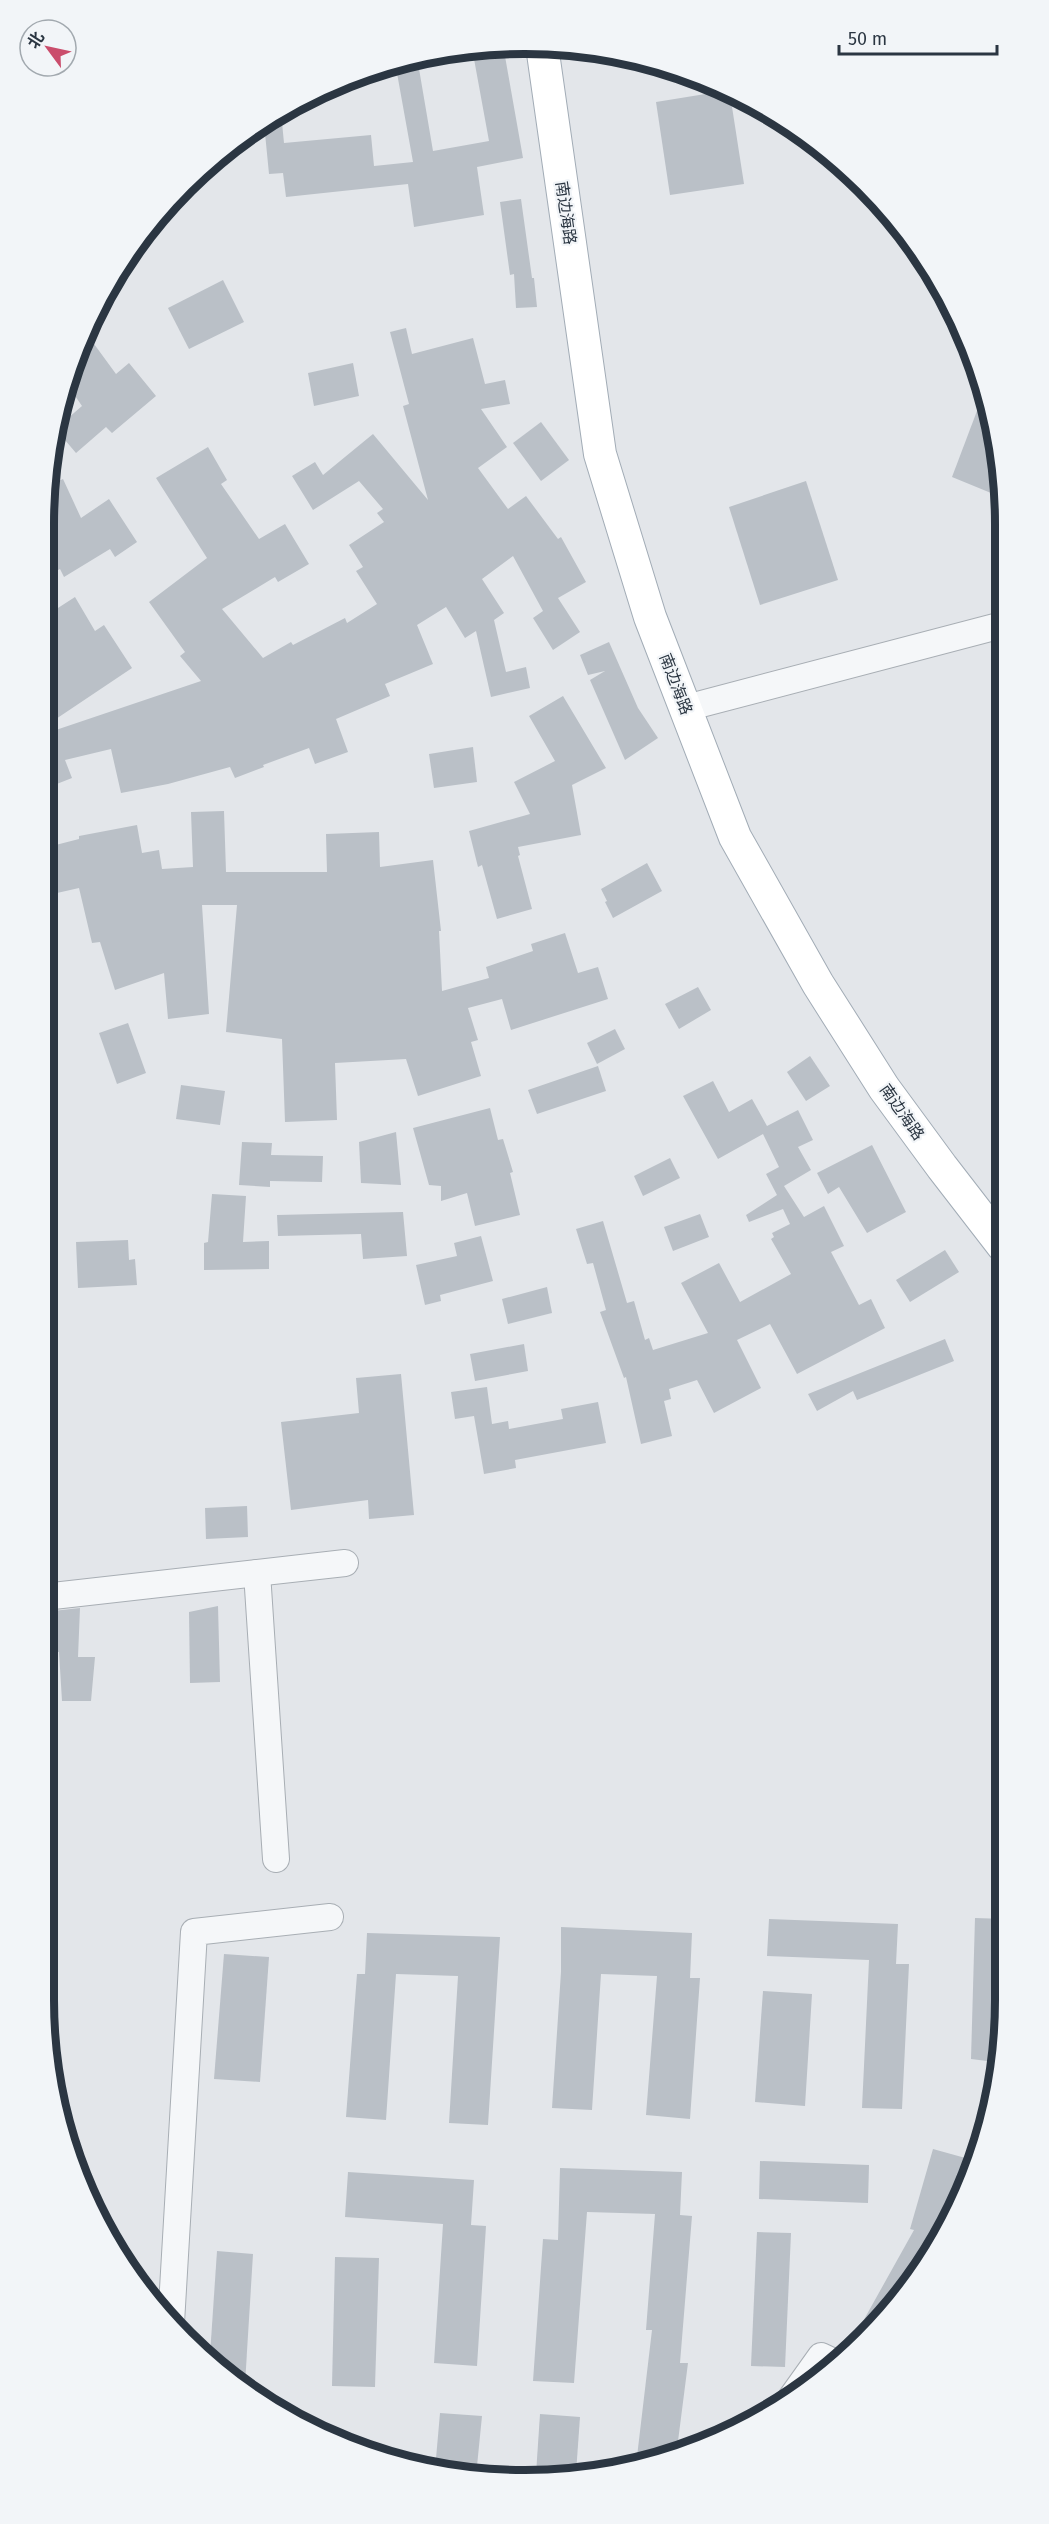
<svg xmlns="http://www.w3.org/2000/svg" width="1049" height="2524" font-family="'Fira Sans','Noto Sans SC',sans-serif">
	<style>
		.building { fill: #bac0c7 }
		.lines { fill: none; stroke-linecap: round; stroke-linejoin: round }
		.minor-casing { stroke: #a8aeb4; stroke-width: 28 }
		.major-casing { stroke: #a2acb6; stroke-width: 34 }
		.minor { stroke: #f5f7f9; stroke-width: 26 }
		.major { stroke: #fff; stroke-width: 32 }
		.labels { text-anchor: middle; dominant-baseline: central; stroke-width: 4.5; stroke-linejoin: round; paint-order: stroke }
		.street-label { font-size: 16px; fill: #2b3642; stroke: #f2f5f8 }
		.rim { fill: none; stroke: #2b3642; stroke-width: 8 }
	</style>
	<rect width="100%" height="100%" fill="#e3e6ea"/>
	<g class="building">
		<path d="M493 45H503L523 158 477 167 484 215 414 227 408 184 286 197 283 173 269 174 264 123 281 112 284 143 371 135 374 166 413 162 395 62 417 57 433 151 489 141 472 48Z"/>
		<path d="M724 91 730 94 744 184 670 195 656 102Z"/>
		<path d="M521 199 532 278H534L537 307 516 308 514 274 510 275 500 202Z"/>
		<path d="M223 280 244 322 189 349 168 308Z"/>
		<path d="M406 328 412 354 473 338 485 384 505 380 510 404 481 409 507 447 478 468 508 509 526 496 558 539 561 537 586 582 558 598 580 632 553 650 533 618 543 611 513 556 482 579 504 613 494 620 506 672 526 667 530 688 491 697 476 631 465 638 446 607 417 625 433 664 385 684 390 696 336 719 348 752 315 764 309 748 263 765 264 767 235 778 230 767 168 784 121 793 111 749 65 760 72 778 44 789V734L201 681 180 656 185 652 149 602 207 558 156 478 208 447 227 480 221 484 259 539 285 524 309 564 278 582 275 577 222 609 263 658 291 642 293 645 345 618 347 623 377 604 356 571 363 567 349 545 384 522 377 513 383 509 359 481 313 510 292 476 315 462 323 475 373 434 428 500 403 406 409 404 390 332Z"/>
		<path d="M86 333 116 374 129 363 156 396 112 433 106 427 76 453 59 433 60 425 82 406 67 384 69 370Z"/>
		<path d="M353 363 359 396 314 406 308 373Z"/>
		<path d="M983 395 1001 461 991 493 952 477Z"/>
		<path d="M541 422 569 460 541 481 513 443Z"/>
		<path d="M63 479 81 518 109 499 137 542 115 557 110 549 64 577 60 569 44 577V525L50 485Z"/>
		<path d="M806 481 838 580 760 605 729 507Z"/>
		<path d="M75 597 95 631 104 625 132 668 44 727V617Z"/>
		<path d="M609 642 638 708 658 738 625 760 590 680 605 671 588 675 580 655Z"/>
		<path d="M563 696 606 768 572 785 581 835 518 847 520 855 518 856 532 909 497 919 482 865 478 867 469 831 530 814 514 782 555 761 529 716Z"/>
		<path d="M473 747 477 782 434 788 429 754Z"/>
		<path d="M224 811 226 872H327L326 834 379 832 380 867 433 860 441 931H439L442 991 489 978 486 967 533 951 531 944 565 933 578 973 598 967 608 999 511 1030 502 999 468 1008 478 1040 471 1042 481 1076 418 1096 406 1059 335 1063 337 1120 285 1122 282 1039 226 1032 237 905H202L209 1014 168 1019 164 973 115 990 100 942 92 943 79 888 57 893 55 885 44 888V848L79 839V836L137 825 142 853 159 850 162 869 193 867 191 812Z"/>
		<path d="M647 863 662 891 613 918 605 902 607 901 601 889Z"/>
		<path d="M698 987 711 1010 679 1029 665 1004Z"/>
		<path d="M128 1023 146 1073 117 1084 99 1033Z"/>
		<path d="M615 1029 625 1049 597 1064 587 1043Z"/>
		<path d="M810 1056 830 1086 806 1101 787 1072Z"/>
		<path d="M598 1066 606 1091 537 1114 528 1090Z"/>
		<path d="M713 1081 729 1112 752 1099 767 1126 798 1110 813 1140 798 1147 811 1170 784 1186 804 1217 824 1206 844 1246 831 1252 859 1305 871 1299 885 1328 797 1374 770 1324 737 1340 761 1388 714 1413 697 1380 669 1389 671 1399 664 1401 672 1436 641 1444 626 1377 624 1378 600 1312 606 1310 593 1263 587 1264 576 1229 603 1221 627 1303 634 1301 645 1340 649 1338 653 1350 708 1333 681 1283 719 1263 740 1302 791 1274 771 1239 774 1237 772 1233 790 1224 783 1209 749 1222 746 1215 777 1195 766 1174 779 1167 763 1134 718 1159 683 1096Z"/>
		<path d="M181 1085 225 1091 220 1125 176 1119Z"/>
		<path d="M490 1108 498 1140 503 1139 513 1172 510 1173 520 1215 475 1226 467 1193 441 1201V1186L429 1185 413 1128Z"/>
		<path d="M396 1132 401 1185 361 1183 359 1142Z"/>
		<path d="M242 1142 272 1143 271 1155 323 1156 322 1182 270 1181V1187L239 1185Z"/>
		<path d="M872 1145 906 1212 867 1233 839 1187 828 1194 817 1173Z"/>
		<path d="M670 1158 680 1178 643 1196 634 1176Z"/>
		<path d="M212 1194 246 1196 243 1242 269 1241V1269L204 1270V1243L208 1242Z"/>
		<path d="M403 1212 407 1256 363 1259 361 1234 278 1236 277 1215Z"/>
		<path d="M700 1214 709 1237 673 1251 664 1227Z"/>
		<path d="M481 1236 493 1281 440 1295 441 1301 425 1305 416 1265 457 1256 454 1243Z"/>
		<path d="M128 1240 129 1260 135 1259 137 1285 78 1288 76 1242Z"/>
		<path d="M945 1250 959 1272 910 1302 896 1280Z"/>
		<path d="M547 1287 552 1313 508 1324 502 1299Z"/>
		<path d="M945 1339 954 1361 857 1400 853 1391 817 1411 808 1394Z"/>
		<path d="M524 1344 528 1371 475 1381 470 1354Z"/>
		<path d="M401 1374 414 1515 369 1519 368 1500 291 1510 281 1422 359 1413 356 1378Z"/>
		<path d="M487 1387 492 1424 508 1421 509 1429 563 1419 561 1409 598 1402 606 1443 515 1460 516 1468 484 1474 474 1416 455 1419 451 1392Z"/>
		<path d="M247 1506 248 1537 206 1539 205 1508Z"/>
		<path d="M218 1606 220 1682 190 1683 189 1612Z"/>
		<path d="M80 1608 78 1657H95L91 1701H62L59 1652 44 1651V1612Z"/>
		<path d="M975 1918 1005 1919V2000L995 2062 971 2059Z"/>
		<path d="M769 1919 898 1924 896 1964H909L902 2109 862 2108 869 1960 767 1956Z"/>
		<path d="M561 1927 692 1933 690 1978H700L690 2119 646 2115 657 1976 601 1974 592 2110 552 2108 561 1972Z"/>
		<path d="M367 1933 500 1937 488 2125 449 2123 458 1976 396 1974 386 2120 346 2117 357 1974H365Z"/>
		<path d="M224 1954 269 1957 260 2082 214 2079Z"/>
		<path d="M763 1991 812 1994 805 2106 755 2102Z"/>
		<path d="M933 2149 969 2159 958 2195 906 2293 857 2345 852 2341 914 2230 910 2229Z"/>
		<path d="M760 2161 869 2165 868 2203 759 2199Z"/>
		<path d="M560 2168 682 2172 680 2215 692 2216 680 2363H688L677 2449 636 2465 652 2330H646L655 2214 587 2212 574 2383 533 2381 543 2239 558 2240Z"/>
		<path d="M348 2172 474 2180 471 2225 486 2226 477 2366 434 2363 443 2224 345 2217Z"/>
		<path d="M757 2232 791 2233 785 2367 751 2366Z"/>
		<path d="M217 2251 253 2254 245 2384 210 2355Z"/>
		<path d="M335 2257 379 2258 375 2387 332 2386Z"/>
		<path d="M440 2413 482 2416 476 2476H461L435 2470Z"/>
		<path d="M540 2414 580 2417 576 2473 536 2474Z"/>
	</g>
	<g class="lines">
		<defs>
			<g id="minor">
				<path d="M686 708 1002 625"/>
				<path d="M257 1573 276 1859"/>
				<path d="M44 1597 345 1563"/>
				<path d="M171 2323 194 1932 330 1917"/>
				<path d="M791 2398 821 2356 838 2364"/>
			</g>
			<path id="major" d="M542 46 600 454 650 617 735 837 818 984 884 1088 942 1167 1003 1246"/>
		</defs>
		<use href="#minor" class="minor-casing"/>
		<use href="#major" class="major-casing"/>
		<use href="#minor" class="minor"/>
		<use href="#major" class="major"/>
	</g>
	<g class="labels">
		<g class="street-label">
			<text transform="translate(566 213) rotate(82)">南边海路</text>
			<text transform="translate(676 684) rotate(69)">南边海路</text>
			<text transform="translate(902 1112) rotate(55)">南边海路</text>
		</g>
	</g>
	<path d="M0 0H1049V2524H0ZM524 54H525A470 470 0 0 1 995 524V2000A470 470 0 0 1 525 2470H524A470 470 0 0 1 54 2000V524A470 470 0 0 1 524 54Z" fill="#f2f5f8" fill-rule="evenodd"/>
	<path class="rim" d="M524 54H525A470 470 0 0 1 995 524V2000A470 470 0 0 1 525 2470H524A470 470 0 0 1 54 2000V524A470 470 0 0 1 524 54Z"/>
	<g transform="translate(48 48) rotate(303)"><circle r="28" fill="#f2f5f8" stroke="#a2a9af" stroke-width="1.5"/>
	<path d="M0-4.5L10 22L0 15L-10 22Z" fill="#ca4d6c"/>
	<text y="-9" font-size="16" font-weight="bold" text-anchor="middle" fill="#2b3642">北</text>
	</g>
	<path d="M839 45v9h158v-9" fill="none" stroke="#2b3642" stroke-width="3"/>
	<text x="848" y="45" font-size="18" fill="#2b3642" stroke="#f2f5f8" stroke-width="4.5" paint-order="stroke">50 m</text>
</svg>
